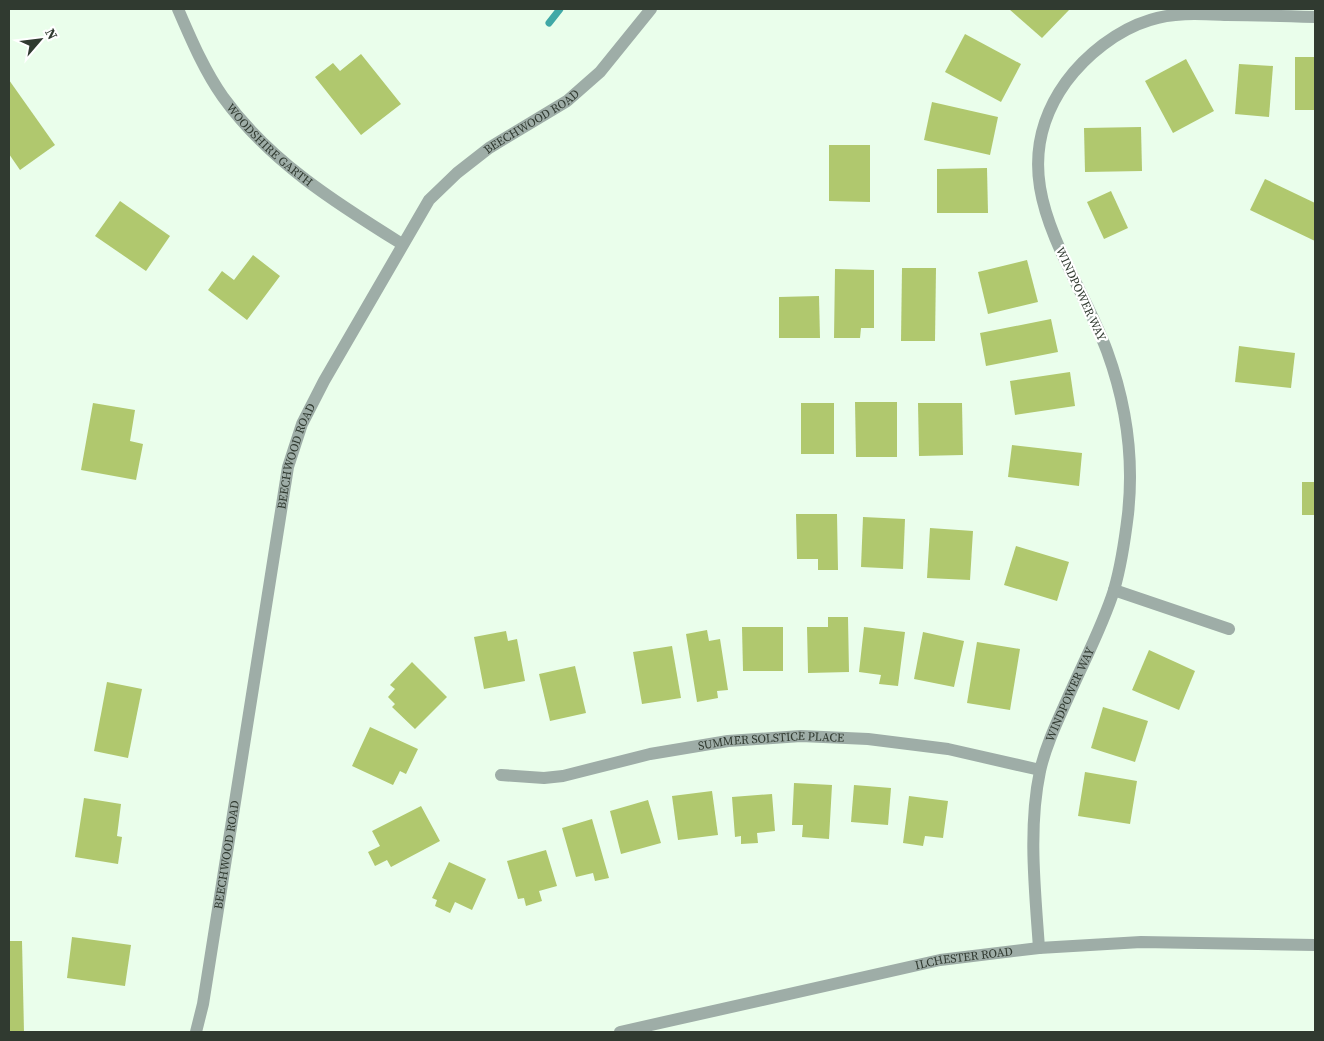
<svg xmlns="http://www.w3.org/2000/svg" width="1324" height="1041" font-family="'Source Serif 4',serif">
	<style>
		.lines { fill: none; stroke-linecap: round; stroke-linejoin: round }
		.stream { stroke: #40a8a6; stroke-width: 7 }
		.building { fill: #b0c86e }
		.minor { stroke: #9eada7; stroke-width: 12 }
		.labels { text-anchor: middle; dominant-baseline: central; stroke-width: 4.5; stroke-linejoin: round; paint-order: stroke }
		.street-label { font-size: 12px; fill: #303a30; stroke: #fff }
	</style>
	<rect width="100%" height="100%" fill="#eafeeb"/>
	<g class="lines">
		<path class="stream" d="M549 23 560 9"/>
	</g>
	<g class="building">
		<path d="M1009 9H1070L1042 38Z"/>
		<path d="M965 34 1021 64 1001 102 945 72Z"/>
		<path d="M361 54 401 104 361 135 315 77 333 63 340 71Z"/>
		<rect x="1295" y="57" width="20" height="53"/>
		<path d="M1186 59 1214 111 1173 133 1145 81Z"/>
		<path d="M1239 64 1273 66 1269 117 1235 114Z"/>
		<path d="M9 80 55 145 20 170 9 154Z"/>
		<path d="M932 102 998 117 990 155 924 140Z"/>
		<path d="M1141 127 1142 171 1085 172 1084 128Z"/>
		<path d="M829 145H870V202L829 201Z"/>
		<path d="M987 168 988 213H937V169Z"/>
		<path d="M1265 179 1315 203V241L1250 210Z"/>
		<path d="M1111 191 1128 228 1104 239 1087 202Z"/>
		<path d="M120 201 170 236 146 271 95 236Z"/>
		<path d="M253 255 280 276 247 320 208 290 222 271 234 280Z"/>
		<path d="M1027 260 1038 302 988 314 978 272Z"/>
		<path d="M902 268H936L935 341H901Z"/>
		<path d="M835 269 874 270V328H861L860 338H834Z"/>
		<path d="M819 296 820 338H779V297Z"/>
		<path d="M1051 319 1058 352 986 366 980 333Z"/>
		<path d="M1239 346 1295 353 1291 388 1235 382Z"/>
		<path d="M1070 372 1075 406 1015 415 1010 381Z"/>
		<path d="M855 402H897V457H856Z"/>
		<path d="M93 403 135 410 130 441 143 444 136 480 81 470Z"/>
		<rect x="801" y="403" width="33" height="51"/>
		<path d="M918 403H962L963 455 919 456Z"/>
		<path d="M1012 445 1082 453 1079 486 1008 477Z"/>
		<rect x="1302" y="482" width="13" height="33"/>
		<path d="M796 514H837L838 570H818V559H797Z"/>
		<path d="M863 517 905 519 903 569 861 567Z"/>
		<path d="M930 528 973 531 970 580 927 578Z"/>
		<path d="M1016 546 1069 562 1057 601 1004 585Z"/>
		<path d="M828 617H848L849 672 808 673 807 627H828Z"/>
		<path d="M742 627H783V671H743Z"/>
		<path d="M864 627 905 632 898 686 879 684 881 675 859 672Z"/>
		<path d="M707 630 709 641 720 639 728 690 717 691 718 698 697 702 686 634Z"/>
		<path d="M506 631 508 641 517 639 525 681 484 689 474 637Z"/>
		<path d="M923 632 964 641 954 687 914 679Z"/>
		<path d="M977 642 1020 649 1010 710 967 703Z"/>
		<path d="M672 646 681 698 642 704 633 652Z"/>
		<path d="M1149 650 1195 671 1179 710 1132 690Z"/>
		<path d="M412 662 447 697 415 729 392 707 395 704 388 697 395 689 390 685Z"/>
		<path d="M575 666 586 713 550 721 539 674Z"/>
		<path d="M107 682 142 689 128 758 94 751Z"/>
		<path d="M1103 707 1148 721 1135 762 1091 748Z"/>
		<path d="M370 727 418 749 406 774 400 771 393 785 352 766Z"/>
		<path d="M1085 772 1137 781 1130 824 1078 816Z"/>
		<path d="M794 783 832 785 829 839 802 837 803 825H792Z"/>
		<path d="M854 785 891 788 888 825 851 822Z"/>
		<path d="M712 791 718 835 678 840 672 796Z"/>
		<path d="M772 794 775 831 757 833 758 843 741 844V836L735 837 732 797Z"/>
		<path d="M909 796 948 801 943 838 925 836 923 846 903 843Z"/>
		<path d="M84 798 121 804 117 836 122 837 118 864 75 857Z"/>
		<path d="M648 800 661 843 621 854 610 811Z"/>
		<path d="M421 806 440 841 391 867 387 860 375 866 368 852 380 846 372 831Z"/>
		<path d="M592 819 609 878 595 881 593 873 576 877 562 828Z"/>
		<path d="M546 850 557 886 539 891 542 901 526 906 524 898 518 899 507 861Z"/>
		<path d="M449 862 486 879 472 910 455 902 450 913 435 906 437 900 432 898Z"/>
		<path d="M72 937 131 945 125 986 67 978Z"/>
		<path d="M9 941H22L24 1032H9Z"/>
	</g>
	<g class="lines">
		<g class="minor">
			<path id="s1" d="M178 9C191 39 204 70 223 97 269 161 336 203 402 244"/>
			<path d="M1114 590 1229 629"/>
			<path id="s2" d="M501 775 544 778 563 776 650 754 728 741 801 736 868 739 948 749 1040 770"/>
			<path id="s3" d="M1039 948C1035 890 1028 828 1040 771 1046 744 1059 718 1070 693 1085 659 1103 625 1114 590 1121 566 1125 539 1128 514 1134 459 1126 403 1107 351 1073 260 997 178 1066 82 1086 55 1117 30 1150 20 1174 12 1202 14 1227 15 1256 15 1286 16 1315 17"/>
			<path id="s4" d="M196 1032 203 1004 288 467 302 424 324 381 429 200 457 173 489 148 567 101 600 72 651 9"/>
			<path id="s5" d="M620 1032 940 960 1039 948 1141 942 1315 945"/>
		</g>
	</g>
	<g class="labels">
		<g class="street-label">
			<text stroke="none"><textPath href="#s4" startOffset="1005">BEECHWOOD ROAD</textPath></text>
			<text stroke="none"><textPath href="#s1" startOffset="166">WOODSHIRE GARTH</textPath></text>
			<text transform="translate(1081 294) rotate(65)">WINDPOWER WAY</text>
			<text stroke="none"><textPath href="#s4" startOffset="585">BEECHWOOD ROAD</textPath></text>
			<text stroke="none"><textPath href="#s3" startOffset="260">WINDPOWER WAY</textPath></text>
			<text stroke="none"><textPath href="#s2" startOffset="274">SUMMER SOLSTICE PLACE</textPath></text>
			<text stroke="none"><textPath href="#s4" startOffset="180">BEECHWOOD ROAD</textPath></text>
			<text stroke="none"><textPath href="#s5" startOffset="352">ILCHESTER ROAD</textPath></text>
		</g>
	</g>
	<rect width="1324" height="1041" fill="none" stroke="#303a30" stroke-width="20"/>
	<g transform="translate(40 40) rotate(62)" stroke="#ffffff" stroke-width="4" paint-order="stroke">
	<path d="M0-4L9 19L0 12L-9 19Z" fill="#303a30"/>
	<text y="-8" font-size="14" font-weight="bold" text-anchor="middle" fill="#303a30">N</text>
	</g>
</svg>
